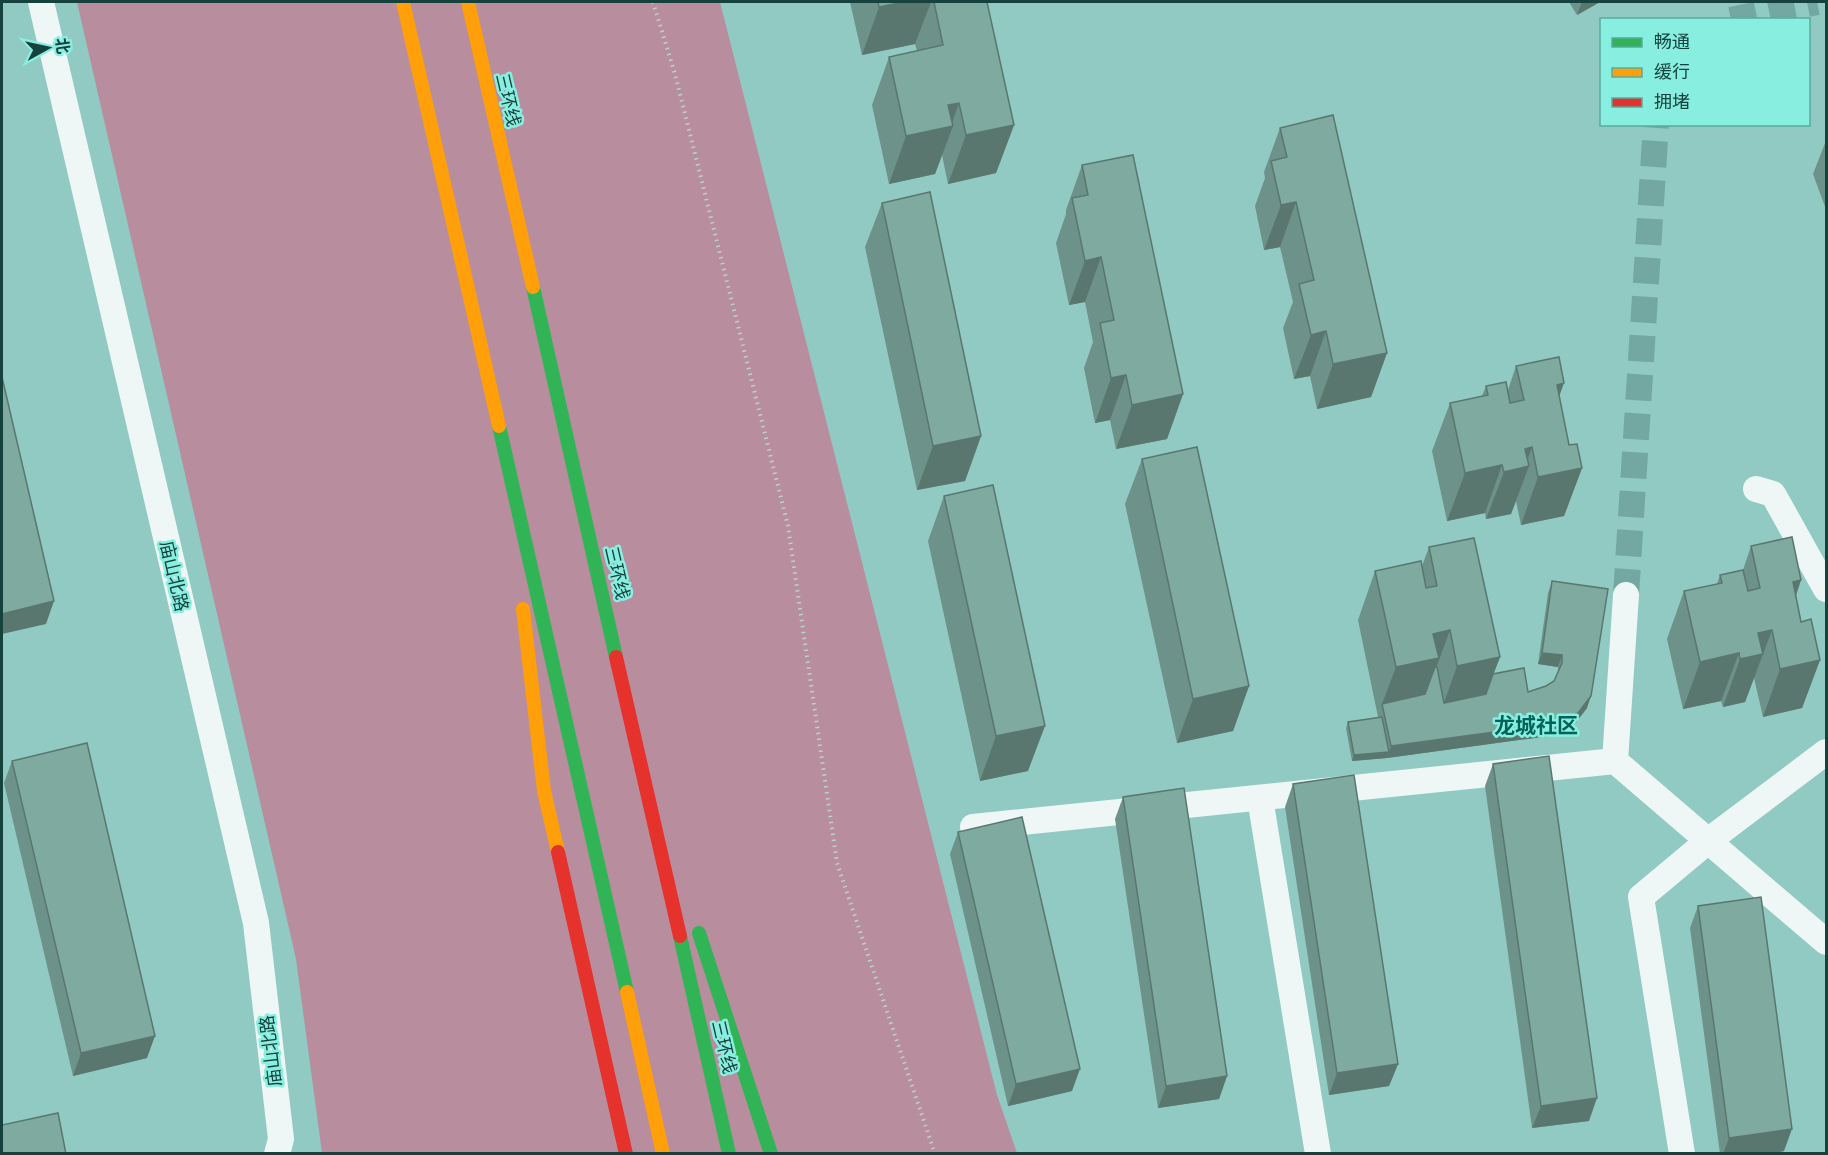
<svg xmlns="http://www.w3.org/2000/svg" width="1828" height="1155" font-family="'Fira Sans','Noto Sans SC',sans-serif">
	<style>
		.forest { fill: #b88d9e }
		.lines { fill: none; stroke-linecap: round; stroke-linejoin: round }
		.street-tunnel { stroke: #72a8a1; stroke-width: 26; stroke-dasharray: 26 13; stroke-linecap: butt }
		.path { stroke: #bed0ce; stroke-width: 4; stroke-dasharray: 1.5 4.5; stroke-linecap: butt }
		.street { stroke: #eef7f6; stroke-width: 26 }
		.fast { stroke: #30b455; stroke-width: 14 }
		.slow { stroke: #ff9f0a; stroke-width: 14 }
		.jam { stroke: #e5322d; stroke-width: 14 }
		.wall { fill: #6d9289 }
		.shaded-wall { fill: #59776f }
		.building { fill: #7faa9f; stroke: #59776f; stroke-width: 1.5 }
		.labels { text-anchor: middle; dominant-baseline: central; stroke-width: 5; stroke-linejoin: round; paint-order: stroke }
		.street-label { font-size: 18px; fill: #16423d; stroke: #88efe0 }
		.quarter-label { font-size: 21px; font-weight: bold; fill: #006359; stroke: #88efe0 }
	</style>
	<rect width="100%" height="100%" fill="#91cac2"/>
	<path class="forest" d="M77 2H720L997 1095 1017 1153H322L296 959Z"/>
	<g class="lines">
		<g class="street-tunnel">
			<path d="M1731 20 1817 2"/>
			<path d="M1626 595 1656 124"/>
		</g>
		<path class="path" d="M653 2 675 74 788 526 837 863 935 1154"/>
		<g class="street">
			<path d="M41 2 256 923 281 1139 277 1154"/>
			<path d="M1756 489 1773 494 1826 589"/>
			<path d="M1626 595 1615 761 1826 942"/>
			<path d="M1260 798 1318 1154"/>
			<path d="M973 827 1615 761"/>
			<path d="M1682 1154 1641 897 1708 841 1826 752"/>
		</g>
		<g class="fast">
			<path d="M533 287 616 657"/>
			<path d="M499 426 627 992"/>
			<path d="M699 933 771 1154"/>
			<path d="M680 936 729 1154"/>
		</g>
		<g class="slow">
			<path d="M403 2 499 426"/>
			<path d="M468 2 533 287"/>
			<path d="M523 609 544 791 558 852"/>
			<path d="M627 992 663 1154"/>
		</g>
		<g class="jam">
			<path d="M616 657 680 936"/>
			<path d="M558 852 626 1154"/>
		</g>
	</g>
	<g class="wall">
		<path d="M850 2H987L1014 125 996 173 948 184 942 155 935 174 889 184 872 105 889 57 917 51 915 44 862 55Z"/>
		<path d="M1569 2H1600L1577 15Z"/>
		<path d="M1280 128 1387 353 1371 397 1317 409 1310 376 1294 379 1283 328 1293 302 1280 247 1264 250 1255 206 1265 178 1264 172Z"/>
		<path d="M1827 138V212L1813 174Z"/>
		<path d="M1082 165 1183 394 1167 439 1116 449 1110 420 1095 423 1084 368 1093 342 1085 302 1069 305 1056 243 1066 214V210Z"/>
		<path d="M882 203 981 436 965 481 917 490 865 247Z"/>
		<path d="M1516 366 1559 397 1569 445 1582 468 1564 516 1521 525 1516 501 1511 514 1486 519 1485 513 1447 521 1432 451 1450 403 1482 396 1486 386 1508 390Z"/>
		<path d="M1142 459 1249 686 1233 731 1177 743 1125 504Z"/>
		<path d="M944 496 1028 771 980 781 928 541Z"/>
		<path d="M1751 546 1801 580 1796 596 1801 622 1820 660 1802 708 1763 717 1754 678 1745 702 1723 707 1721 701 1683 709 1667 639 1684 591 1717 584 1720 575 1743 570Z"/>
		<path d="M1429 547 1500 657 1493 674 1528 692 1546 686 1554 681 1558 672V667L1538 664 1548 593 1552 581 1587 708 1574 725 1549 736 1387 758 1352 761 1346 728 1348 722 1378 717 1358 620 1375 571 1422 566Z"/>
		<path d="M12 761 147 1058 73 1076 4 783Z"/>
		<path d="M1493 764 1589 1121 1532 1128 1485 786Z"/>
		<path d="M1293 784 1398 1064 1389 1086 1329 1095 1285 807Z"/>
		<path d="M1123 797 1227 1076 1219 1099 1158 1108 1115 819Z"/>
		<path d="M958 832 1072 1091 1008 1106 950 854Z"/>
		<path d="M1698 906 1784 1151 1768 1154H1720L1690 928Z"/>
	</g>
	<g class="shaded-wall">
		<path d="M904 2H931L915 44 862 55 879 7Z"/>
		<path d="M1582 2H1600L1577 15Z"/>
		<path d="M959 103 951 126H953L935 174 889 184 906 136 948 105Z"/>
		<path d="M1014 125 996 173 948 184 966 135Z"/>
		<path d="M1296 202 1280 247 1264 250 1281 205Z"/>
		<path d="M1101 257 1085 302 1069 305 1085 261Z"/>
		<path d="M1326 331 1310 376 1294 379 1311 335Z"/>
		<path d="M1387 353 1371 397 1317 409 1333 364Z"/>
		<path d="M1126 375 1110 420 1095 423 1111 378Z"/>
		<path d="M1564 383 1547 430 1557 385Z"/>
		<path d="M1183 394 1167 439 1116 449 1132 405Z"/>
		<path d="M981 436 965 481 917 490 933 446Z"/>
		<path d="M1532 447 1525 467 1529 466 1511 514 1486 519 1504 472 1525 449Z"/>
		<path d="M1502 465 1485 513 1447 521 1465 473Z"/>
		<path d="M1582 468 1564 516 1521 525 1538 477Z"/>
		<path d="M1801 580 1784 628 1793 582Z"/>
		<path d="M54 601 46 624 2 634V614Z"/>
		<path d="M1450 630 1432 679 1421 706 1382 704 1396 667 1433 634Z"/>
		<path d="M1772 630 1745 702 1723 707 1740 659 1758 633Z"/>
		<path d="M1542 653 1562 655 1558 667 1538 664Z"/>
		<path d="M1739 653 1721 701 1683 709 1700 662Z"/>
		<path d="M1500 657 1482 705 1440 714 1457 666Z"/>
		<path d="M1820 660 1802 708 1763 717 1780 669Z"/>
		<path d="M1249 686 1233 731 1177 743 1193 699Z"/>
		<path d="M1591 696 1587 708 1574 725 1549 736 1387 758 1391 746Z"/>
		<path d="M1045 726 1028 771 980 781 996 736Z"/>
		<path d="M1389 752 1387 758 1352 761 1354 755Z"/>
		<path d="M155 1036 147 1058 73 1076 81 1053Z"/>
		<path d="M1398 1064 1389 1086 1329 1095 1337 1073Z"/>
		<path d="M1080 1069 1072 1091 1008 1106 1016 1084Z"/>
		<path d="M1227 1076 1219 1099 1158 1108 1166 1086Z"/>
		<path d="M1597 1098 1589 1121 1532 1128 1541 1106Z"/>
		<path d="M1792 1129 1784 1151 1768 1154H1723L1729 1138Z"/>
	</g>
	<g class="building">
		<path d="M878 2H904L879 7Z"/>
		<path d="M934 2H987L1014 125 966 135 959 103 948 105 953 126 906 136 889 57 943 45Z"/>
		<path d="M1333 115 1387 353 1333 364 1326 331 1311 335 1299 284 1314 280 1296 202 1281 205 1271 161 1287 157 1280 128Z"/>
		<path d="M1133 155 1183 394 1132 405 1126 375 1111 378 1100 323 1114 320 1101 257 1085 261 1072 198 1088 195 1082 165Z"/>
		<path d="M930 192 981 436 933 446 882 203Z"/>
		<path d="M1559 357 1564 383 1557 385 1569 445 1577 444 1582 468 1538 477 1532 447 1525 449 1529 466 1504 472 1502 465 1465 473 1450 403 1488 395 1486 386 1506 382 1510 403 1524 400 1516 366Z"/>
		<path d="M2 377 54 601 2 614Z"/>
		<path d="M1197 447 1249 686 1193 699 1142 459Z"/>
		<path d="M993 485 1045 726 996 736 944 496Z"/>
		<path d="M1792 537 1801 580 1793 582 1801 622 1811 619 1820 660 1780 669 1772 630 1758 633 1763 654 1740 659 1739 653 1700 662 1684 591 1722 583 1720 575 1743 570 1748 591 1760 588 1751 546Z"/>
		<path d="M1474 538 1500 657 1457 666 1450 630 1433 634 1439 658 1396 667 1375 571 1421 561 1426 588 1437 586 1429 547Z"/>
		<path d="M1552 581 1608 589 1591 696 1578 713 1553 724 1391 746 1382 704 1425 694 1435 667H1437L1444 703 1486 694 1493 674 1524 668 1528 692 1546 686 1554 681 1562 663V655L1542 653Z"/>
		<path d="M1382 717 1389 752 1354 755 1348 722Z"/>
		<path d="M87 743 155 1036 81 1053 12 761Z"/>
		<path d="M1549 756 1597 1098 1541 1106 1493 764Z"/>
		<path d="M1354 775 1398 1064 1337 1073 1293 784Z"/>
		<path d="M1184 788 1227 1076 1166 1086 1123 797Z"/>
		<path d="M1022 817 1080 1069 1016 1084 958 832Z"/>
		<path d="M1761 897 1792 1129 1729 1138 1698 906Z"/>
		<path d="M58 1113 66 1154H2V1125Z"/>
	</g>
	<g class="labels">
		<g class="street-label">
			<text transform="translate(508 100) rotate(77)">三环线</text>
			<text transform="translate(617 573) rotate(77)">三环线</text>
			<text transform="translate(174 576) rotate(77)">庙山北路</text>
			<text transform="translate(724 1047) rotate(77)">三环线</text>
			<text transform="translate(271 1051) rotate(-97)">庙山北路</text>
		</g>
		<g class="quarter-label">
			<text x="1536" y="726">龙城社区</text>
		</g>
	</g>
	<rect width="1828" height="1155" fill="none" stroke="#16423d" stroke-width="6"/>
	<rect x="1600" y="18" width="210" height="108" fill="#88efe0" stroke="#5aaa9f" stroke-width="1.5"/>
	<rect x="1612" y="38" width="30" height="9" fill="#30b455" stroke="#5aaa9f" stroke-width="1.5"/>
	<text x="1654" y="48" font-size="18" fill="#16423d">畅通</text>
	<rect x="1612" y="68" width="30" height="9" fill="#ff9f0a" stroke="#5aaa9f" stroke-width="1.5"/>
	<text x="1654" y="78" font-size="18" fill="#16423d">缓行</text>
	<rect x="1612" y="98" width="30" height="9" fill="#e5322d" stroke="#5aaa9f" stroke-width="1.5"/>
	<text x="1654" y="108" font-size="18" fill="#16423d">拥堵</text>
	<g transform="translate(48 48) rotate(82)" stroke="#88efe0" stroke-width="4.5" paint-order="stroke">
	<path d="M0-4.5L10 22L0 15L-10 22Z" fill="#16423d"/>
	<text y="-9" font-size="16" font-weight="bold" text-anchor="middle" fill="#16423d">北</text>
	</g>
</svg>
